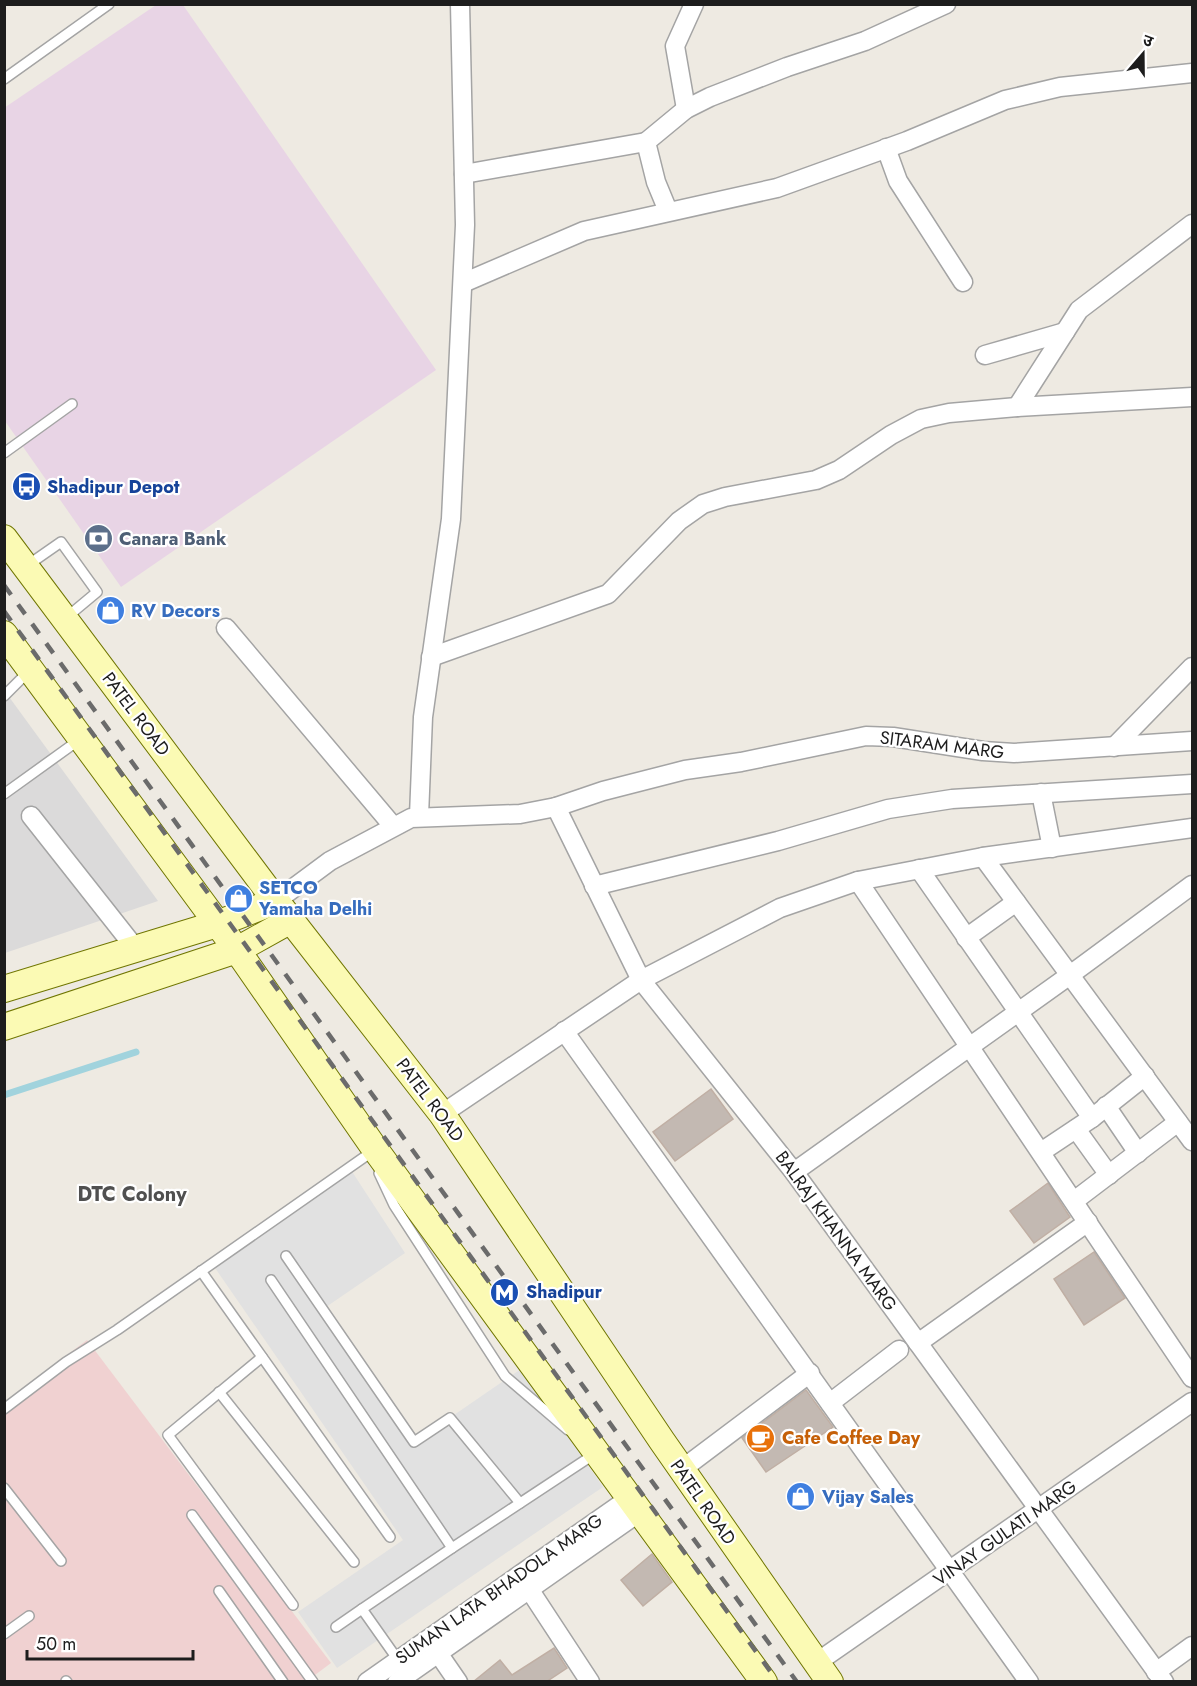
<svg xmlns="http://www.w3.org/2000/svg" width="1197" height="1686" font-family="Jost,'Noto Sans Devanagari',sans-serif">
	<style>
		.residential { fill: #dbdada }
		.commercial { fill: #f0d1d1 }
		.industrial { fill: #e8d4e5 }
		.parking { fill: #e1e1e1 }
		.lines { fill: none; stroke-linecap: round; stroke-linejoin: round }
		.stream { stroke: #a1d3dd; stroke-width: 7 }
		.building { fill: #c3b9b2; stroke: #c0afa4; stroke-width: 1.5 }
		.service-casing { stroke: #a4a4a4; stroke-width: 12 }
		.minor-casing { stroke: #a4a4a4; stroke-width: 21 }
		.secondary-casing { stroke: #707602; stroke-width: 28 }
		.service { stroke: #fff; stroke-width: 9 }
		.minor { stroke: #fff; stroke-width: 18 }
		.secondary { stroke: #fbfab4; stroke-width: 26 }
		.rail { stroke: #6b6b6b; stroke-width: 4.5; stroke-dasharray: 12 12; stroke-linecap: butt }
		.labels { text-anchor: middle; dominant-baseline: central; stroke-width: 4.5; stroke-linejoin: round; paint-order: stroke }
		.transit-label { font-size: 18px; font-weight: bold; fill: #164399; stroke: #fff; text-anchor: start }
		.service-label { font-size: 18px; font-weight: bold; fill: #4e5e75; stroke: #fff; text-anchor: start }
		.shop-label { font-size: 18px; font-weight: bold; fill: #366cbe; stroke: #fff; text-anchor: start }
		.street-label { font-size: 18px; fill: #1d1d1d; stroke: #fff }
		.food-label { font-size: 18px; font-weight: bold; fill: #c56008; stroke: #fff; text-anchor: start }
		.neighbourhood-label { font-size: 20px; font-weight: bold; fill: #505050; stroke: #fff }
	</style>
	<rect width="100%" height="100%" fill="#eeeae2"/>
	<path class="residential" d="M4 690 158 901 5 953H4Z"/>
	<path class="commercial" d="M87 1340 331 1663 307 1681 5 1682V1402Z"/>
	<path class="industrial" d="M156 5H183L436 370 121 587 5 421 4 108Z"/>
	<path class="parking" d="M351 1170 405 1253 326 1307 419 1439 521 1369 603 1487 337 1668 298 1612 403 1540 213 1265Z"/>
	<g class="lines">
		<path class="stream" d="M4 1095 136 1052"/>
	</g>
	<g class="building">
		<path d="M711 1089 733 1119 675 1161 653 1132Z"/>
		<path d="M1048 1183 1070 1217 1034 1243 1010 1211Z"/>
		<path d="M1094 1252 1125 1298 1084 1325 1054 1279Z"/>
		<path d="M806 1390 833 1427 766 1472 742 1438Z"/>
		<path d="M652 1554 672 1582 643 1606 621 1580Z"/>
		<path d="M554 1648 567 1668 546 1682H473L500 1660 512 1675Z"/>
	</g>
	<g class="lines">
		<defs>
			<g id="service">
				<path d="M4 79 109 4"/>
				<path d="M4 453 72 404"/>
				<path d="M28 565 61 542 97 592 67 617"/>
				<path d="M4 696 29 671"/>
				<path d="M4 794 79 740"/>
				<path d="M379 1173 394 1205 505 1376 568 1430"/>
				<path d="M286 1256 414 1442 450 1418 520 1503"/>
				<path d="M201 1271 390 1537"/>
				<path d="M271 1280 452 1548"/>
				<path d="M262 1357 168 1435 293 1605"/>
				<path d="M219 1392 354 1562"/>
				<path d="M4 1409 66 1362 117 1330 373 1151"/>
				<path d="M4 1488 61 1561"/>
				<path d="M192 1515 313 1682"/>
				<path d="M219 1591 283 1682"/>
				<path d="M336 1627 362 1609"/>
				<path d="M4 1634 29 1616"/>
				<path d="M398 1660 362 1609 452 1548 596 1453"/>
				<path d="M66 1681 67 1682"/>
			</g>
			<g id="minor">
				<path d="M686 109 675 46 694 4"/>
				<path d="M886 148 898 181 963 282"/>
				<path d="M464 174 646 142"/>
				<path d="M668 211 656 182 646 142 686 109 710 97 787 67 865 41 946 4"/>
				<path d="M463 283 584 231 777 188 907 141 1005 100 1060 87 1192 73"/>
				<path d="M985 355 1065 332"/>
				<path d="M1017 407 1079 310 1192 224"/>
				<path d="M226 628 393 826"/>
				<path d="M431 657 608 594 679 521 703 504 725 497 816 480 839 470 891 435 921 419 949 413 1017 407 1192 397"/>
				<path d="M1114 747 1192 667"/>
				<path d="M1041 793 1052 848"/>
				<path d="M556 807 641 980 780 908 858 881 983 857 1192 828"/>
				<path d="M31 816 136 949"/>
				<path d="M419 816 423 717 451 519 465 225 460 4"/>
				<path d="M983 857 1192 1141"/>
				<path d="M919 869 1092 1118"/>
				<path d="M858 881 1192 1378"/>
				<path d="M594 886 778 841 888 809 952 799 1192 784"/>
				<path d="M276 901 330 861 411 818 520 814 556 807 603 791 685 770 741 762 866 736 893 737 983 751 1014 753 1192 741"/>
				<path d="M966 938 1016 902"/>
				<path d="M564 1031 1029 1682"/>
				<path d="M1106 1106 1138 1153"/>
				<path d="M442 1114 641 980 794 1172 1164 1682"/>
				<path d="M1076 1129 1109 1175"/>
				<path d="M1041 1152 1092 1118 1145 1076"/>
				<path d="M794 1172 1070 975 1192 885"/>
				<path d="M1074 1201 1178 1122"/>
				<path d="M918 1343 1088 1222"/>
				<path d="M830 1403 899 1350"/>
				<path d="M681 1470 810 1373"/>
				<path d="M529 1589 590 1682"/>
				<path d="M438 1653 458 1682"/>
				<path d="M816 1663 1192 1402"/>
				<path d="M1156 1672 1192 1646"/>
				<path d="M367 1682 631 1497"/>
				<path d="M397 1682 641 1511"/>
			</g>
			<g id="secondary">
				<path d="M4 538 276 901 442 1114 662 1441 830 1682"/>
				<path d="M4 634 237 950 375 1149 764 1682"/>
				<path d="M4 989 217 924 276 901"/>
				<path d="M4 1027 237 950 291 920"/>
			</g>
		</defs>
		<use href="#service" class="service-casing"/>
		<use href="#minor" class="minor-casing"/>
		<use href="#secondary" class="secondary-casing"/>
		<use href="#service" class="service"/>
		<use href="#minor" class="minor"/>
		<use href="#secondary" class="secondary"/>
		<g class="rail">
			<path d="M4 585 797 1682"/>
			<path d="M4 611 778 1682"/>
		</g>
	</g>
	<defs>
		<symbol id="bus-disc" viewBox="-11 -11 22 22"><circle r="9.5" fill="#1a4fb4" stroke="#fff"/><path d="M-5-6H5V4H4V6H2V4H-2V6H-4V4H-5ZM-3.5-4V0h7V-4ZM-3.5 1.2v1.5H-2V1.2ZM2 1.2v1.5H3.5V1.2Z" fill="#fff"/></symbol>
		<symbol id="bank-disc" viewBox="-11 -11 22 22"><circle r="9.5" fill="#5c6f8a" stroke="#fff"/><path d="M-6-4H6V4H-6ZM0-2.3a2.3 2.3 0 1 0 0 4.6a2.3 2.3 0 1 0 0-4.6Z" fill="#fff"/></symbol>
		<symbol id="shop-disc" viewBox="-11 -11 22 22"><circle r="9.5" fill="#3f7fe0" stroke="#fff"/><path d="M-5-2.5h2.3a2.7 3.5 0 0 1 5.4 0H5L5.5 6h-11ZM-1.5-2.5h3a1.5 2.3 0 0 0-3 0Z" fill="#fff"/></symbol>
		<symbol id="metro-disc" viewBox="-11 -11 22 22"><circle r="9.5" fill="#1a4fb4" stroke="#fff"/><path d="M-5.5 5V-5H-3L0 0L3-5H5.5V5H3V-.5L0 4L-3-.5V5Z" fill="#fff"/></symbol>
		<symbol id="cafe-disc" viewBox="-11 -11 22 22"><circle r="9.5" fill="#e8710a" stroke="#fff"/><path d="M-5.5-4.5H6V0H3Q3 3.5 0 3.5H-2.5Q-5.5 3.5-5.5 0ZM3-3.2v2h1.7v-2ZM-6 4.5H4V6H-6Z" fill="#fff"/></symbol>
	</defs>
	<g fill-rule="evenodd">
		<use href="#bus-disc" x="10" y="470" width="33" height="33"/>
		<use href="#bank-disc" x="82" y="522" width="33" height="33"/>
		<use href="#shop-disc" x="94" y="594" width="33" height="33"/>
		<use href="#shop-disc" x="222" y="882" width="33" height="33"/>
		<use href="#metro-disc" x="488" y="1276" width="33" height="33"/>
		<use href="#cafe-disc" x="744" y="1422" width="33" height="33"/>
		<use href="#shop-disc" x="784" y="1480" width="33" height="33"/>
	</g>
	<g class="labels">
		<g class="transit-label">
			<text x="47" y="487">Shadipur Depot</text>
			<text x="526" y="1292">Shadipur</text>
		</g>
		<g class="service-label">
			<text x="119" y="539">Canara Bank</text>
		</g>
		<g class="shop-label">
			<text x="131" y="611">RV Decors</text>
			<text x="259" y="888">SETCO<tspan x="259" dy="21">Yamaha Delhi</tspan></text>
			<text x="822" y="1497">Vijay Sales</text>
		</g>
		<g class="street-label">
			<text transform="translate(136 714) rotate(53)">PATEL ROAD</text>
			<text transform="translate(942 745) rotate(7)">SITARAM MARG</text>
			<text transform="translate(430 1100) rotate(53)">PATEL ROAD</text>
			<text transform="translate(836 1231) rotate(54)">BALRAJ KHANNA MARG</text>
			<text transform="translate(703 1502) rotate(55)">PATEL ROAD</text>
			<text transform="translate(1005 1533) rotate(-35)">VINAY GULATI MARG</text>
			<text transform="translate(499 1589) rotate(-35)">SUMAN LATA BHADOLA MARG</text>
		</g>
		<g class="food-label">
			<text x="782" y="1438">Cafe Coffee Day</text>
		</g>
		<g class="neighbourhood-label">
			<text x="132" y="1194">DTC Colony</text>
		</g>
	</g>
	<rect width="1197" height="1686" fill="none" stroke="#1d1d1d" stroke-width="12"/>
	<g transform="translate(1143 54) rotate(20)" stroke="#ffffff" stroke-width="4.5" paint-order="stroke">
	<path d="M0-4.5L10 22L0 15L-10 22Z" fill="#1d1d1d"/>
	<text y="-9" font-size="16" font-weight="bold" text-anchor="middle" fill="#1d1d1d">उ</text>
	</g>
	<path d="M27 1650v9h166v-9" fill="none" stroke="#1d1d1d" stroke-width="3"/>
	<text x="36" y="1650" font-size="18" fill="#1d1d1d" stroke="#ffffff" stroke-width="4.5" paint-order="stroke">50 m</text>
</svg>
